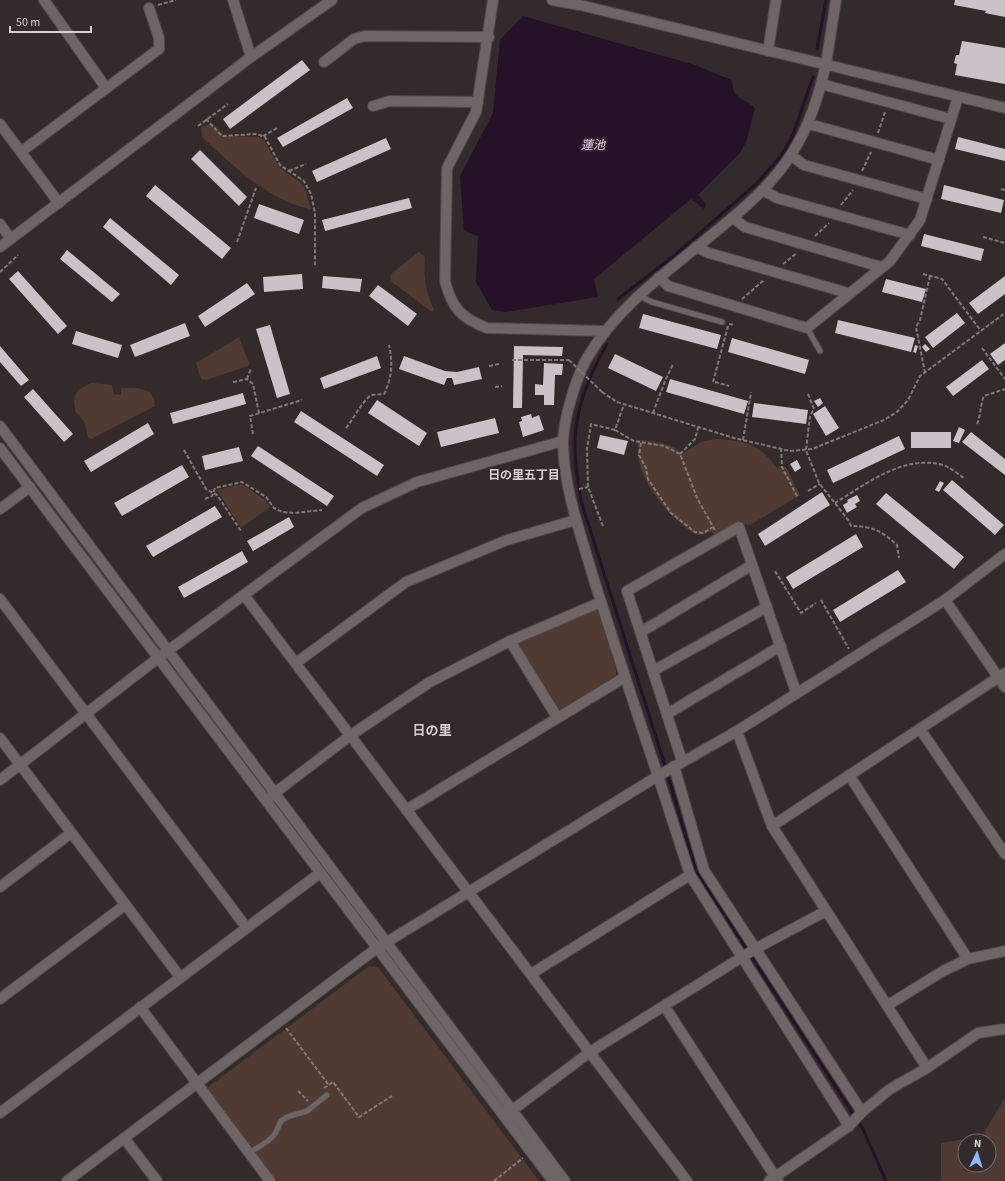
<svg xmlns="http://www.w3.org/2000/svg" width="1005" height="1181" font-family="'Source Sans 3','Noto Sans JP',sans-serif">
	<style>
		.green { fill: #513a32; fill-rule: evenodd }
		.water { fill: #251128 }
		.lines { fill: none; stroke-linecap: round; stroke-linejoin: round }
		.stream { stroke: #251128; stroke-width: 3 }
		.building { fill: #cbc1c7 }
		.service-casing { stroke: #4f484a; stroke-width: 7 }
		.minor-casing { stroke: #4f484a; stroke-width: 12 }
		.tertiary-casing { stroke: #4f484a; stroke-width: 12 }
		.path { stroke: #81797b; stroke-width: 2; stroke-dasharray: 4 2; stroke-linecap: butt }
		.service { stroke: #6f6567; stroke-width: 5 }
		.minor { stroke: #6f6567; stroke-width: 10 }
		.tertiary { stroke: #6f6567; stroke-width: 10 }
		.path-bridge { stroke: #81797b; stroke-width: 2; stroke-dasharray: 4 2; stroke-linecap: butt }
		.labels { text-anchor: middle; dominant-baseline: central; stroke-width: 4; stroke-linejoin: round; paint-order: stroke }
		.water-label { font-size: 12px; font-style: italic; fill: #f4cafb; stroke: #332a2c }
		.neighbourhood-label { font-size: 12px; font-weight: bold; fill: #d6d0d1; stroke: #332a2c }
		.quarter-label { font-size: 13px; font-weight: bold; fill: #d6d0d1; stroke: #332a2c }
	</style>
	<rect width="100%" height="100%" fill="#332a2c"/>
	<g class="green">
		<path d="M209 124 215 126 225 136 259 137 264 140 280 168 304 185 311 209C270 202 231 164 202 137L201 127Z"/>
		<path d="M419 252 425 257C423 277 426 293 434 310L432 312 392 282 390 278 392 273Z"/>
		<path d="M239 337 249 363 248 366 206 380 201 379 196 363Z"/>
		<path d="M91 383 112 385 114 394 121 395V388H138L150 392 154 399 155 406 91 439 88 437 85 423 75 411 74 398 78 390Z"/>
		<path d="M716 439C745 441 758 443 776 467H786L800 495 750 525 745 524 740 520 714 535 711 531C709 532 705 534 703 535 695 536 689 530 684 526 662 509 631 470 639 440 652 441 673 443 682 454L701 442Z"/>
		<path d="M242 484 264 499 270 507 241 528 217 490Z"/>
		<path d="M593 610 598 611 616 669V675L561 709H556L518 649 519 643Z"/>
		<path d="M369 966 378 967 539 1181H277L207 1088Z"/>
		<path d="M1005 1098V1181H941V1143L982 1136ZM965 1141H989V1165H965Z"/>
	</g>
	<path class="water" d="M523 16 695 65 729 79 732 81C733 101 744 97 755 108L746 142 740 153 698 195 705 203 706 207 704 209 691 199 594 279 598 297 506 312 492 310 476 282 478 236 464 231 460 176 493 113 500 40Z"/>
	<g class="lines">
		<g class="stream">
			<path d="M817 49 826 0"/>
			<path d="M618 299 675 255 757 183 781 156 793 135 813 77"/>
			<path d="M607 344C591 372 576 408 575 440 574 461 578 481 581 501L662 756 696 871 863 1129 886 1181"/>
		</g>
	</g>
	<g class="building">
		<path d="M955 0H1005V17L985 13 986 11 954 5Z"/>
		<path d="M962 41 1005 48V84L955 75 957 64 954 63 956 55H959Z"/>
		<path d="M302 60 310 70 230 129 223 119Z"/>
		<path d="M347 98 353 108 283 147 277 138Z"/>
		<path d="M958 137 1005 149V161L955 149Z"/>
		<path d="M386 138 391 149 317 182 312 171Z"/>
		<path d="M200 150 247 197 239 206 191 159Z"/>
		<path d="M155 185 231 248 222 259 146 196Z"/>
		<path d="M944 185 1004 200 1001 213 941 199Z"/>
		<path d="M409 198 412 208 325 231 322 220Z"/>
		<path d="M259 204 304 220 299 234 254 218Z"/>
		<path d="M110 218 179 275 171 285 103 227Z"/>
		<path d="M924 234 984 249 981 261 921 246Z"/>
		<path d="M67 250 120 294 112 302 60 259Z"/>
		<path d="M18 271 67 326 58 334 9 279Z"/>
		<path d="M302 274 303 289 264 292 263 277Z"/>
		<path d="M323 276 362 279 360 292 322 288Z"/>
		<path d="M1005 276V294L978 314 969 303Z"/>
		<path d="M886 279 926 289 922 302 882 292Z"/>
		<path d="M247 283 255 294 205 327 198 316Z"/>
		<path d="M378 285 417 314 408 326 369 296Z"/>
		<path d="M957 313 965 323 933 348 925 337Z"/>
		<path d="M643 314 721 335 717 349 639 328Z"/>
		<path d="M838 320 915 338 911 352 835 333Z"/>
		<path d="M185 323 190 336 135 357 130 345Z"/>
		<path d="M270 325 290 394 277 398 256 329Z"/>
		<path d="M76 331 122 345 118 358 72 344Z"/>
		<path d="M732 338 809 360 805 374 728 352Z"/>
		<path d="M1005 343V360L998 365 990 354Z"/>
		<path d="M925 344 930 349 926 352 922 347Z"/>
		<path d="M915 345 918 346 916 353 913 352Z"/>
		<path d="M0 346 29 380 21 386 0 362Z"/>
		<path d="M514 346 563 347 562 356 523 355 522 408H513Z"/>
		<path d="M615 354 663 377 656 391 608 368Z"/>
		<path d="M377 356 381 368 324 389 320 378Z"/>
		<path d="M404 356 445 371 457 372 479 367 482 379 454 385 452 378H447L444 385 399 369Z"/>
		<path d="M982 360 989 369 953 396 946 387Z"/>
		<path d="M544 363 563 364 562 375H555L554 405H544V395H535V384L543 385Z"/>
		<path d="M670 379 748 401 744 414 666 392Z"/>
		<path d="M33 389 73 434 64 442 24 397Z"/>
		<path d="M243 393 246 404 173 424 170 413Z"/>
		<path d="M820 398 823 403 818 407 814 401Z"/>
		<path d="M377 400 427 433 419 446 368 413Z"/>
		<path d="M754 403 808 410 806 424 752 417Z"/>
		<path d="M825 406 839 428 826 436 813 414Z"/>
		<path d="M301 411 384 465 377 476 294 422Z"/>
		<path d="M531 414 532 418 539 415 544 430 523 437 519 422 522 421 521 417Z"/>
		<path d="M495 418 499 433 441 447 437 432Z"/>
		<path d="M148 423 154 434 91 472 84 461Z"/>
		<path d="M959 427 965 430 959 443 953 441Z"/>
		<rect x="911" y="432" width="40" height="16"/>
		<path d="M971 432 1005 459V475L962 442Z"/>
		<path d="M600 435 628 441 624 455 597 448Z"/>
		<path d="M899 436 905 449 833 483 827 470Z"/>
		<path d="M258 446 334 496 327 506 251 456Z"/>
		<path d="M239 447 243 461 205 470 202 456Z"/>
		<path d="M797 460 801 468 795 472 790 464Z"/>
		<path d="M182 465 189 477 122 516 114 503Z"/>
		<path d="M952 480 1004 525 995 535 943 490Z"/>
		<path d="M940 481 944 483 939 492 935 490Z"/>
		<path d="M822 492 830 505 765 546 758 534Z"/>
		<path d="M886 493 964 557 954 569 876 504Z"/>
		<path d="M857 495 860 501 855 504 857 507 847 513 843 505 848 502 847 500Z"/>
		<path d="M215 506 222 517 153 557 146 546Z"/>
		<path d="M289 517 294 527 253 551 247 541Z"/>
		<path d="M856 534 863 547 793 589 786 577Z"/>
		<path d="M242 551 248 562 184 598 178 587Z"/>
		<path d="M898 570 906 582 840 622 833 610Z"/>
	</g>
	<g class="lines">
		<defs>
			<g id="service">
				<path d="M640 296 652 302 722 322"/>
				<path d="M807 328 820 351"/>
				<path d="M249 1153 268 1141 275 1134 281 1121 287 1117 307 1111 327 1095"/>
			</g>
			<g id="minor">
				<path d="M44 0 106 88"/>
				<path d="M233 0 251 57"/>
				<path d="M493 0 476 112 447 168 445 281C452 308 461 318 487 328L604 331"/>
				<path d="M768 51 776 0"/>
				<path d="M324 62 354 39 365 36 489 37"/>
				<path d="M826 64 821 84 951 119"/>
				<path d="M373 106 390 101 478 102"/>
				<path d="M0 124 59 203"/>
				<path d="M809 124 939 160"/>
				<path d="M22 151 159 49V38L149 8"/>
				<path d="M792 156 804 165 927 199"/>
				<path d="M764 191 777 198 910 235"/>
				<path d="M733 218 745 227 881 267"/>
				<path d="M0 224 11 239"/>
				<path d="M696 247 709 253 848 293"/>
				<path d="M659 277 668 286 807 328 890 261 920 220 958 97"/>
				<path d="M0 509 30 487"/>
				<path d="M244 595 687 1181"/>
				<path d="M0 599 246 927"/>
				<path d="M945 600 1005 687"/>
				<path d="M641 632 752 565"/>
				<path d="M510 641 557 717"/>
				<path d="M296 663 406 582 507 540 576 520"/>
				<path d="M653 671 767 607"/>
				<path d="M667 714 781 646"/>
				<path d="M920 729 1005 854"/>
				<path d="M737 731 772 826 927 1068"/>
				<path d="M0 738 180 977"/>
				<path d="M682 761 627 591 739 527 796 692"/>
				<path d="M674 766 704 870 862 1112"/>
				<path d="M849 775 968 959"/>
				<path d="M658 776 690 875 849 1126"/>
				<path d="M0 780 158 658 362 508 417 482 563 441"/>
				<path d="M268 798 351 735 430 682 510 641 601 602"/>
				<path d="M406 810 625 677"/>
				<path d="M772 826 1005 673"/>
				<path d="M0 887 71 833"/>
				<path d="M531 974 690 875"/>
				<path d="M0 999 125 905"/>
				<path d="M888 1005 943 971 968 959 1005 951"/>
				<path d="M140 1007 270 1181"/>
				<path d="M665 1007 778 1181"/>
				<path d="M0 1113 320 873"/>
				<path d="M506 1115 590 1052 755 949 826 911"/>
				<path d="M124 1138 157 1181"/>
				<path d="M769 1181 849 1126 862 1112 890 1089 927 1068 978 1033 1005 1029"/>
			</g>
			<g id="tertiary">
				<path d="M552 0 580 5 1005 108"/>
				<path d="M826 64 836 0"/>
				<path d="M0 247 251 57 332 0"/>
				<path d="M0 426 565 1181"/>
				<path d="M0 448 553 1181"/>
				<path d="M658 776C636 711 615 646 594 580 581 535 564 490 563 443 563 420 576 378 587 358 613 313 657 279 697 247 759 196 800 166 821 84"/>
				<path d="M67 1181 377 948 658 776 737 731 945 600 1005 554"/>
			</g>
		</defs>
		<use href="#service" class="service-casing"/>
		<use href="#minor" class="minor-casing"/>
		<use href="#tertiary" class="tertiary-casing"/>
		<g class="path">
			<path d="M158 5 176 0"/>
			<path d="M206 119 222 136 257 134 265 137 280 165 304 181 311 194 315 213V266"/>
			<path d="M198 126 228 104"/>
			<path d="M878 133 885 112"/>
			<path d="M263 136 277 128"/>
			<path d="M289 171 306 164"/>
			<path d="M862 171 871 152"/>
			<path d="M1001 189 1005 190"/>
			<path d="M841 205 853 190"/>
			<path d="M815 236 829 223"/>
			<path d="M983 237 1005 243"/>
			<path d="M237 242 256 188"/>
			<path d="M783 264 797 253"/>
			<path d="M0 272 18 255"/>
			<path d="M923 274 942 279 981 331"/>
			<path d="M742 299 764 280"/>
			<path d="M729 324 734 325"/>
			<path d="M982 348 1005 379"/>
			<path d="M512 360H569"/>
			<path d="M489 366 499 364"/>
			<path d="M925 373 916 327 920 320 930 276"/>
			<path d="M247 379 251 369"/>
			<path d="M233 382 247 379 253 384 259 413"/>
			<path d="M713 382 728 326"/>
			<path d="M715 382 729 386"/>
			<path d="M495 387 502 386"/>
			<path d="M602 392 617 402 734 438 790 451 812 449 884 420 897 412 908 400 920 376 1005 313"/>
			<path d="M808 394 814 409 810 416 806 450 809 458 819 483 849 521 851 526C872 526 882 531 897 545L899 558"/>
			<path d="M653 413 665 381 673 364"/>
			<path d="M977 424C981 415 980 406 984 396L1005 389"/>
			<path d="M346 428C355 417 360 404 371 395L384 394C392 378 393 363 389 345"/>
			<path d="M615 430 634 441 664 446 680 454 698 500 715 530"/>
			<path d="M253 434 250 416 302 400"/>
			<path d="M743 440 751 392"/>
			<path d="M641 443 639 455 646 468 648 479 671 513 695 532 703 533 713 527"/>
			<path d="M781 448 782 467 798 498"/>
			<path d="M184 450 206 489 217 495 241 531"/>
			<path d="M680 454 695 439 698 428"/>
			<path d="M579 489 588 487"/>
			<path d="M808 491 820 484"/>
			<path d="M205 499 212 496 215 488 242 482 266 497 274 508 282 512 294 513 322 510"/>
			<path d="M835 503C866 484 904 454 943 465 950 467 958 474 964 478"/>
			<path d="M603 526 588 487 587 449 591 424 615 430 624 404"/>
			<path d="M775 571 801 613 816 603"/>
			<path d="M821 600 849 649"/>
			<path d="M286 1028 328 1084"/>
			<path d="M324 1088 333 1082 359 1117 392 1096"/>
			<path d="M298 1091 308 1101"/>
			<path d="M494 1181 523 1158"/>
		</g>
		<use href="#service" class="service"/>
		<use href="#minor" class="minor"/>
		<use href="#tertiary" class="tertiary"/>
		<path class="path-bridge" d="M569 360 602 392"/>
	</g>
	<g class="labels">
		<g class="water-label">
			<text x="593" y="145">蓮池</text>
		</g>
		<g class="neighbourhood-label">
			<text x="524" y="475">日の里五丁目</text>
		</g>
		<g class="quarter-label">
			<text x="432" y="731">日の里</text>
		</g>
	</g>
	<g transform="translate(977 1153) rotate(4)"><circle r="19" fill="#332a2c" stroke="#746c6e"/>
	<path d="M0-3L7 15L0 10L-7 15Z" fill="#90b8fd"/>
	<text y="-6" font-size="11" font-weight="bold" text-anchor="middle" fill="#d6d0d1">N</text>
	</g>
	<path d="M10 26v6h81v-6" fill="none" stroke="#d6d0d1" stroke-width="2"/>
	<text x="16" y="26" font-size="12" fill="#d6d0d1" stroke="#332a2c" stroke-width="3" paint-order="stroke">50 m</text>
</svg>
